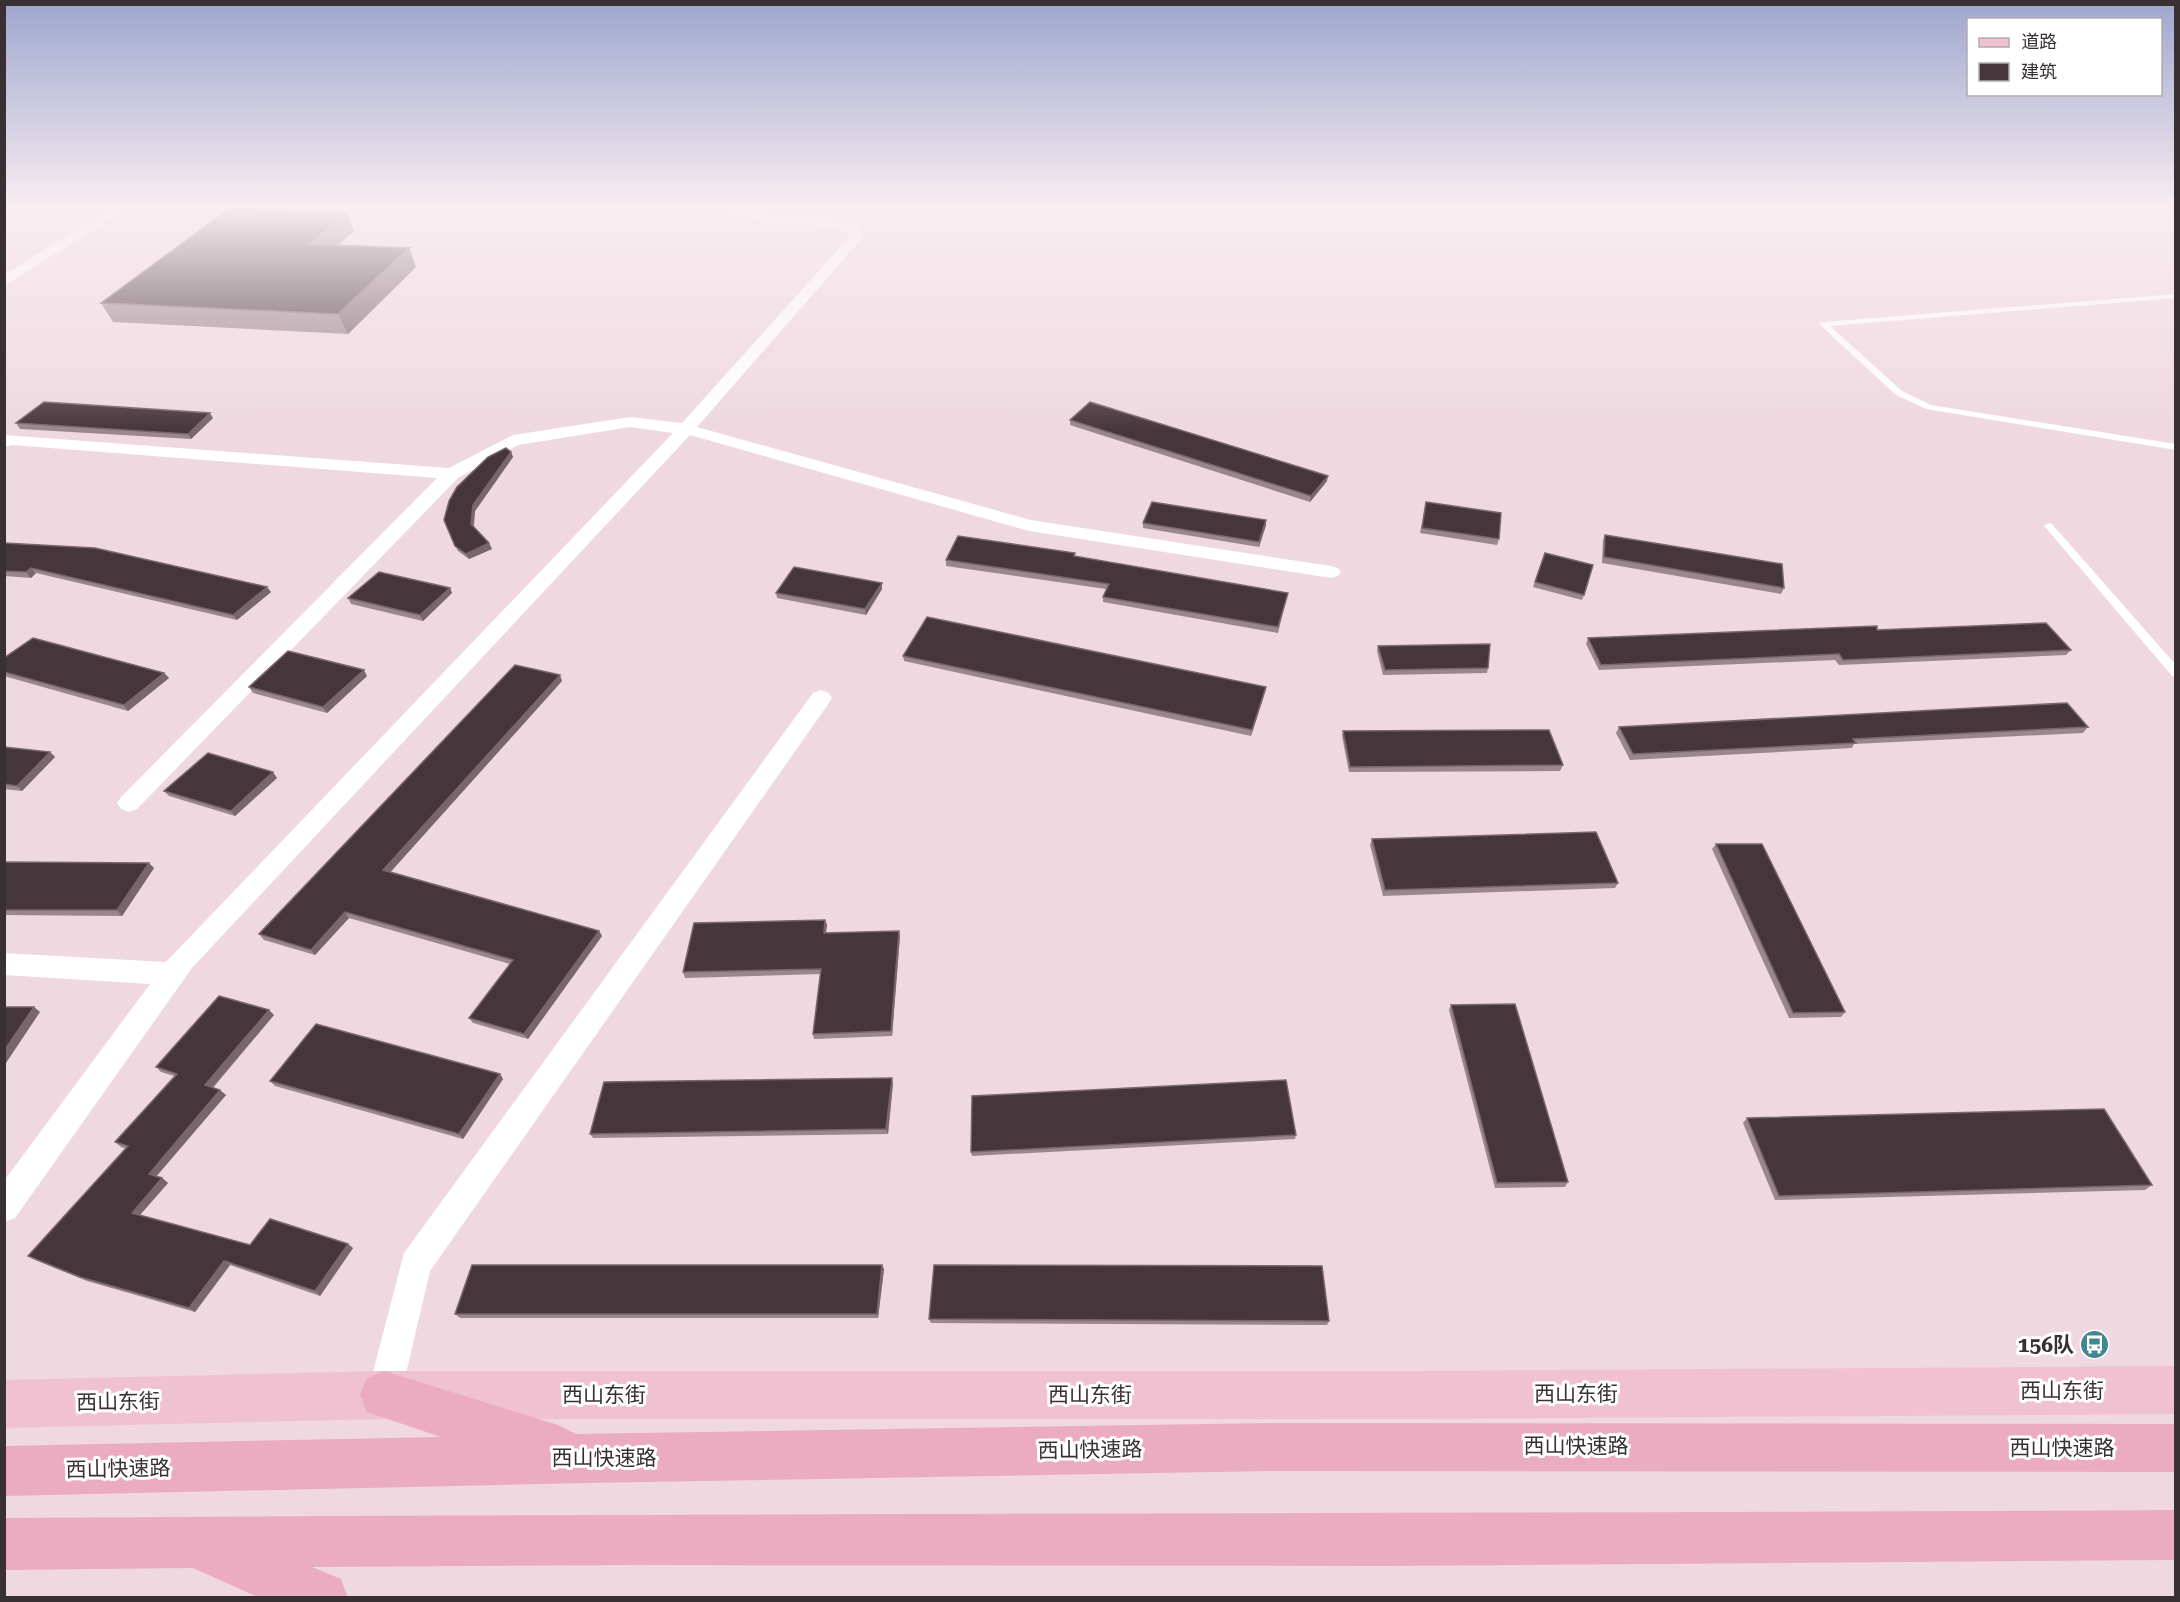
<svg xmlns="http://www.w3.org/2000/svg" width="2180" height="1602" font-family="'Roboto Serif','Noto Sans SC',serif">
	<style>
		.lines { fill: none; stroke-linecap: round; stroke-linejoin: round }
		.service { fill: #fff; fill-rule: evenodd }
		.minor { fill: #fff; fill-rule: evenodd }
		.primary { fill: #f0c1d1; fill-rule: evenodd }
		.trunk { fill: #ebacc2; fill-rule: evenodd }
		.wall { fill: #9a868c }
		.shaded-wall { fill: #79666c }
		.building { fill: #46353a; stroke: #79666c; stroke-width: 1.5 }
		.labels { text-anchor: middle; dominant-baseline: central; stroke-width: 6; stroke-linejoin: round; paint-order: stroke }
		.near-poi-label { font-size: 21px; font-weight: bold; fill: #393033; stroke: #fff; text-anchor: end }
		.near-street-label { font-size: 21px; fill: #393033; stroke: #fff }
	</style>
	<rect width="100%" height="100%" fill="#efd8df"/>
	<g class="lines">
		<g class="service">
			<path d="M2176 294V298L1830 326 1902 391 1931 405 2176 444V450L1926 409 1896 395 1819 324 1823 322Z"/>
			<path d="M2049 523 2052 524 2176 665V677L2172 676 2046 528 2044 526Z"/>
		</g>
		<g class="minor">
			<path d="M113 207H129L4 286V275Z"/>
			<path d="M720 207H739L761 214 801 215 850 223 855 224 864 236 697 427 1031 520 1331 566 1338 568 1341 572 1338 576 1331 578 1029 531 690 435 192 968 15 1218 4 1222V1181L150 984 4 975V953L166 962 673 433 630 427 518 445 458 478 137 809 129 812 121 809 117 803 121 797 437 478 12 445 4 447V435L449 468 513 435 630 417 682 423 850 236 845 230 801 223 760 222 722 210Z"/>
			<path d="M821 690 829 693 832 698 829 703 430 1271 401 1395 396 1407 384 1412 372 1407 367 1395 404 1253 813 693Z"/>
		</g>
		<path class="primary" d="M2176 1366V1414L1418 1419H384L4 1428V1380L384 1371H1418Z"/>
		<g class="trunk">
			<path d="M384 1371 558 1425 576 1434 1276 1423 2176 1424V1472L1276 1471 585 1483 4 1496V1446L441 1437 367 1412 360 1395 367 1378Z"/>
			<path d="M2176 1510V1560L1380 1566 634 1565 312 1567 341 1579 348 1598H260L193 1568 4 1570V1518C728 1513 1452 1514 2176 1510Z"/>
		</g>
	</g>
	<g class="wall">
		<path d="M354 231 338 245 416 267 348 334 113 322 101 303Z"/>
		<path d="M213 418 191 439 20 429 16 423Z"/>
		<path d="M1070 420 1327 481 1310 502 1070 425Z"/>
		<path d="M511 452 513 457 475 511 474 527 489 543 492 549 469 559 458 551 444 520Z"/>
		<path d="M1425 507 1499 539 1497 545 1420 533Z"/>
		<path d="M1266 520V525L1259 547 1143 528V523Z"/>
		<path d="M1605 535 1784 588 1781 594 1602 563 1603 540Z"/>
		<path d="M4 543 271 592 237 620 36 573 31 578 4 576Z"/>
		<path d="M1545 553 1584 595 1582 600 1533 587Z"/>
		<path d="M1075 557 1288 593 1278 633 1103 602V597L1106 589 946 566V560Z"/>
		<path d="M882 583V589L866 615 777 598 776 593Z"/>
		<path d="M450 588 452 593 423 621 351 604 348 598Z"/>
		<path d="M1877 630 2071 650 2066 655 1839 665 1835 660 1599 670 1586 644 1588 638Z"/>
		<path d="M1378 646 1488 668 1487 673 1383 675 1377 651Z"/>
		<path d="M903 656 1266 687 1265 692 1251 736 904 661Z"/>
		<path d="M4 658 164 673 169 678 128 711 4 676Z"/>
		<path d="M367 676 327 713 253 693 249 687Z"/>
		<path d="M562 681 390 872 599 931 602 936 528 1039 473 1023 469 1018 510 964 349 918 315 955 264 940 259 934Z"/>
		<path d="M1619 727H2088L2083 733 1854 744 1852 748 1630 760 1616 733Z"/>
		<path d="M1343 731 1563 765 1560 771 1349 772 1342 736Z"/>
		<path d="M4 747 50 752 55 757 22 791 4 789Z"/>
		<path d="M277 778 235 816 169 796 164 791Z"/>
		<path d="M1372 839 1618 883 1615 888 1383 896 1370 845Z"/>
		<path d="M1716 844 1845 1012 1841 1017 1789 1018 1712 849Z"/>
		<path d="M4 862 154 868 122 916 4 915Z"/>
		<path d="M825 920 827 925 826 933 899 931 900 936 892 1036 814 1039 813 1034 820 974 685 978 683 972Z"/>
		<path d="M1451 1005 1568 1182 1565 1187 1495 1188 1449 1010Z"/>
		<path d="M274 1015 213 1088 226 1095 156 1176 162 1178 168 1183 140 1215 250 1245 353 1248 320 1296 230 1265 195 1312 87 1281 35 1260 28 1256 126 1149 121 1147 115 1142 174 1076 161 1072 156 1067Z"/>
		<path d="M500 1074 503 1079 463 1139 275 1086 270 1081Z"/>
		<path d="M893 1083 888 1134 593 1138 590 1134Z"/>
		<path d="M1747 1118 2152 1185 2145 1190 1775 1200 1743 1123Z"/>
		<path d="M1296 1135 1295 1139 972 1156 971 1152Z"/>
		<path d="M882 1265 884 1269 878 1318H460L455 1314Z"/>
		<path d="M929 1319 1329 1321 1327 1325 931 1323Z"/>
	</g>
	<g class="shaded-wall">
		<path d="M346 213 354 231 318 263 309 244Z"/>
		<path d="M409 248 416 267 348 334 338 314Z"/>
		<path d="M210 413 213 418 191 439 188 434Z"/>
		<path d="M511 452 513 457 475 511 473 529 471 524 473 505Z"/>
		<path d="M1328 476 1327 481 1310 502 1311 496Z"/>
		<path d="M1266 520V525L1259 547V542Z"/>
		<path d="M489 543 492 549 469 559 466 554Z"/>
		<path d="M31 568 36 573 31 578 26 572Z"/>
		<path d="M882 583V589L866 615 865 609Z"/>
		<path d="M267 587 271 592 237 620 233 615Z"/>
		<path d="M450 588 452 593 423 621 420 615Z"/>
		<path d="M364 670 367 676 327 713 323 707Z"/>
		<path d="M164 673 169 678 128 711 124 705Z"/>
		<path d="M560 675 562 681 387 876 383 870Z"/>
		<path d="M1266 687 1265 692 1251 736 1252 730Z"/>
		<path d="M50 752 55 757 22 791 17 786Z"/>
		<path d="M273 772 277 778 235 816 231 811Z"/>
		<path d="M149 863 154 868 122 916 117 910Z"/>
		<path d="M345 912 349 918 315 955 311 950Z"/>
		<path d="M825 920 827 925 825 938 824 933Z"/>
		<path d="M599 931 602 936 528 1039 524 1034Z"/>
		<path d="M899 931 900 936 892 1036 891 1031Z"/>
		<path d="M34 1007 40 1012 4 1066V1051Z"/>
		<path d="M269 1010 274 1015 210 1090 205 1085Z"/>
		<path d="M500 1074 503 1079 463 1139 459 1134Z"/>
		<path d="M892 1078 893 1083 888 1134 886 1129Z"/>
		<path d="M220 1090 226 1095 155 1178 149 1174Z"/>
		<path d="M162 1178 168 1183 138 1217 132 1213Z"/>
		<path d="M348 1244 353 1248 320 1296 315 1291Z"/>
		<path d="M224 1261 230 1265 195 1312 189 1308Z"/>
		<path d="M882 1265 884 1269 878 1318 877 1314Z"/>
	</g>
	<g class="building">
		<path d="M230 208 346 213 309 244 409 248 338 314 101 303Z"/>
		<path d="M44 402 210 413 188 434 16 423Z"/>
		<path d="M1090 402 1328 476 1311 496 1070 420Z"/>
		<path d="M506 448 511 452 473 505 471 524 489 543 466 554 455 546 444 520 449 501 457 487 488 457Z"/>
		<path d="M1152 502 1266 520 1259 542 1143 523Z"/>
		<path d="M1426 502 1501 513 1499 539 1422 528Z"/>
		<path d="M1605 535 1782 564 1784 588 1604 557Z"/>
		<path d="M958 536 1075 553 1074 556 1288 593 1278 627 1103 597 1109 584 946 560Z"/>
		<path d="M4 543 95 548 267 587 233 615 31 568 26 572 4 571Z"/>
		<path d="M1545 553 1593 565 1584 595 1535 582Z"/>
		<path d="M794 567 882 583 865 609 776 593Z"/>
		<path d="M379 572 450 588 420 615 348 598Z"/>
		<path d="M927 617 1266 687 1252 730 903 656Z"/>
		<path d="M2046 623 2071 650 1843 660 1839 654 1601 665 1588 638 1877 626V630Z"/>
		<path d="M33 638 164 673 124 705 4 672V658Z"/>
		<path d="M1490 644 1488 668 1385 670 1378 646Z"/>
		<path d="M288 651 364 670 323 707 249 687Z"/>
		<path d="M515 665 560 675 383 870 599 931 524 1034 469 1018 513 960 345 912 311 950 259 934Z"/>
		<path d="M2067 703 2088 727 1853 739 1856 743 1633 754 1619 727Z"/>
		<path d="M1549 730 1563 765 1350 767 1343 731Z"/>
		<path d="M4 747 50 752 17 786 4 784Z"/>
		<path d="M208 753 273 772 231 811 164 791Z"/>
		<path d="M1596 832 1618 883 1385 890 1372 839Z"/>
		<path d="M1716 844H1762L1845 1012 1793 1013Z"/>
		<path d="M4 862 149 863 117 910H4Z"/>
		<path d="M825 920 824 933 899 931 891 1031 813 1034 821 969 683 972 694 923Z"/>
		<path d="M219 996 269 1010 205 1085 220 1090 149 1174 162 1178 132 1213 250 1245 270 1219 348 1244 315 1291 224 1261 189 1308 80 1277 28 1256 128 1146 115 1142 177 1074 156 1067Z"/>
		<path d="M1515 1004 1568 1182 1497 1183 1451 1005Z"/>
		<path d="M4 1007H34L4 1051Z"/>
		<path d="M316 1024 500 1074 459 1134 270 1081Z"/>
		<path d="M892 1078 886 1129 590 1134 604 1082Z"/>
		<path d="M1286 1080 1296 1135 971 1152 972 1096Z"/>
		<path d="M2104 1109 2152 1185 1779 1196 1747 1118Z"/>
		<path d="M472 1265H882L877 1314H455Z"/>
		<path d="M934 1265 1322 1266 1329 1321 929 1319Z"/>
	</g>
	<linearGradient id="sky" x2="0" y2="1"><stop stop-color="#9ea6ce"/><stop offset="0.48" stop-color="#f8edf1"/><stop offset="1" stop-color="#f8edf1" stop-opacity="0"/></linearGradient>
	<rect width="2180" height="431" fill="url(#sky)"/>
	<defs>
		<symbol id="bus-disc" viewBox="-11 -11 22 22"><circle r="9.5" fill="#418791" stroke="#fff"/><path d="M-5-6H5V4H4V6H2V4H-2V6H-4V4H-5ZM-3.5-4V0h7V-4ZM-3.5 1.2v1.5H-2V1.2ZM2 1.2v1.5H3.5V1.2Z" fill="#fff"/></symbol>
	</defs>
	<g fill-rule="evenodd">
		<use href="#bus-disc" x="2078" y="1328" width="33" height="33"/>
	</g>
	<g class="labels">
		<g class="near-poi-label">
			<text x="2074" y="1345">156队</text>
		</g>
		<g class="near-street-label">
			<text x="2062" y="1391">西山东街</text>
			<text x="1576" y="1394">西山东街</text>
			<text x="604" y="1395">西山东街</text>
			<text x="1090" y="1395">西山东街</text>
			<text transform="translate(118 1402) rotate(-1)">西山东街</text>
			<text x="1576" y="1446">西山快速路</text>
			<text x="2062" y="1448">西山快速路</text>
			<text transform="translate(1090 1450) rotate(-1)">西山快速路</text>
			<text x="604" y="1458">西山快速路</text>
			<text transform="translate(118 1469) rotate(-1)">西山快速路</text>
		</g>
	</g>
	<rect width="2180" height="1602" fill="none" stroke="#393033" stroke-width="12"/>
	<rect x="1967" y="18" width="195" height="78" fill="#ffffff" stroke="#b0acad" stroke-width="1.5"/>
	<rect x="1979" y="38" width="30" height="9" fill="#f0c1d1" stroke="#b0acad" stroke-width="1.5"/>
	<text x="2021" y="48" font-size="18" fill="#393033">道路</text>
	<rect x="1979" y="63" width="30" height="18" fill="#46353a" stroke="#b0acad" stroke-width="1.5"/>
	<text x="2021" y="78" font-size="18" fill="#393033">建筑</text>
</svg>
